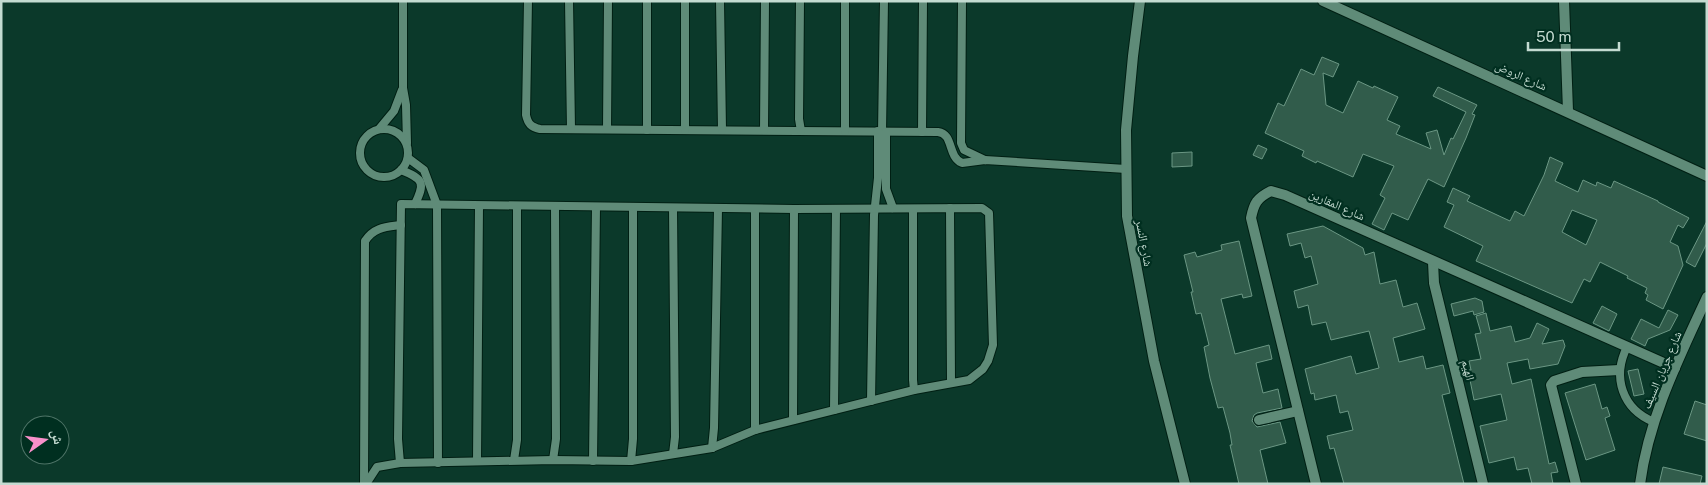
<svg xmlns="http://www.w3.org/2000/svg" width="1708" height="485" font-family="'Public Sans','Noto Naskh Arabic',sans-serif">
	<style>
		.building { fill: #315c4b; stroke: #6b9784; fill-rule: evenodd }
		.lines { fill: none; stroke-linecap: round; stroke-linejoin: round }
		.service-casing { stroke: #001f13; stroke-width: 10 }
		.minor-casing { stroke: #001f13; stroke-width: 12 }
		.service { stroke: #5f8b78; stroke-width: 8 }
		.minor { stroke: #5f8b78; stroke-width: 10 }
		.labels { text-anchor: middle; dominant-baseline: central; stroke-width: 4.5; stroke-linejoin: round; paint-order: stroke }
		.street-label { font-size: 12px; fill: #c4dbd1; stroke: #002f20 }
	</style>
	<rect width="100%" height="100%" fill="#0b392a"/>
	<g class="building">
		<path d="M1322 57 1339 64 1333 77 1323 73 1326 105 1343 113 1358 81 1373 88 1374 86 1398 97 1387 120 1400 126 1396 134 1431 149 1426 133 1437 130 1444 155 1451 138 1453 139 1466 112 1433 96 1438 87 1477 105 1472 114 1475 115 1466 138 1444 187 1428 179 1408 220 1392 213 1384 230 1372 224 1385 198 1380 195 1394 166 1363 154 1353 177 1317 161 1316 163 1302 156 1304 151 1265 133 1278 103 1284 106 1301 69 1314 75Z"/>
		<path d="M1258 145 1267 149 1262 159 1253 155Z"/>
		<path d="M1192 152V166L1172 167V153Z"/>
		<path d="M1550 157 1563 163 1555 181 1578 192 1583 180 1596 186 1597 182 1611 188 1614 181 1658 201V202L1689 218 1683 228 1678 225 1670 242 1678 246 1683 265 1663 309 1646 300 1648 295 1645 293 1647 288 1627 278 1628 276 1600 262 1590 282 1584 279 1572 303 1476 261 1483 246 1444 227 1454 205 1447 202 1453 188 1470 196 1467 201 1510 221 1515 211 1524 216 1544 175ZM1572 210 1597 220 1586 245 1562 232Z"/>
		<path d="M1707 221V243L1695 267 1686 262Z"/>
		<path d="M1323 226 1363 248 1365 255 1374 252 1380 284 1396 280 1403 307 1417 303 1425 329 1393 338 1399 362 1423 356 1426 369 1443 365 1450 393 1442 395 1464 484H1344L1334 448 1330 449 1327 436 1353 430 1348 411 1340 413 1336 395 1315 400 1314 393 1311 394 1305 369 1351 356 1356 374 1379 368 1369 331 1331 340 1326 322 1312 325 1308 305 1298 308 1294 291 1318 284 1311 256 1305 258 1301 243 1290 246 1287 234Z"/>
		<path d="M1239 241 1252 296 1243 298 1242 294 1221 299 1235 354 1269 345 1272 359 1256 363 1257 368 1263 393 1278 389 1282 408 1257 413 1254 415 1252 421 1257 427 1280 422 1286 443 1260 450 1268 484H1239L1230 445H1232L1230 433 1223 407 1218 408 1210 378 1204 347 1209 345 1201 313 1196 314 1191 292H1193L1184 255 1195 252 1197 257 1222 250 1221 245Z"/>
		<path d="M1475 298 1482 301 1484 312 1474 315 1473 311 1454 316 1451 304Z"/>
		<path d="M1602 306 1617 314 1609 331 1593 323Z"/>
		<path d="M1668 310 1678 315 1670 330 1648 339 1645 346 1631 339 1641 319 1659 328Z"/>
		<path d="M1486 313 1490 331 1511 326 1515 342 1530 338 1537 323 1549 329 1542 344 1563 340 1565 346 1558 364 1530 369 1528 359 1507 363 1512 384 1531 379 1549 464 1555 462 1558 472 1551 473 1553 484H1532L1528 468 1517 470 1514 457 1489 463 1480 426 1507 420 1501 394 1474 400 1468 370H1471L1469 361 1481 359 1475 334 1481 333 1476 316Z"/>
		<path d="M1638 369 1644 394 1634 396 1628 371Z"/>
		<path d="M1595 384 1602 409 1607 407 1610 416 1605 418 1615 450 1586 460 1565 393Z"/>
		<path d="M1695 401 1707 405V441L1684 434Z"/>
		<path d="M1663 467 1702 476 1700 484H1659Z"/>
	</g>
	<g class="lines">
		<defs>
			<g id="service">
				<path d="M403 1V88L406 105 407 143"/>
				<path d="M528 1 526 115C528 124 531 127 540 129L938 132C954 134 947 156 962 163L985 160 1126 169"/>
				<path d="M569 1 571 129"/>
				<path d="M720 1 722 130"/>
				<path d="M800 1 799 119 801 131"/>
				<path d="M845 1V131"/>
				<path d="M962 1 961 143 964 150 985 160"/>
				<circle cx="384" cy="153" r="24"/>
				<path d="M379 129 394 111 402 90"/>
				<path d="M607 129 608 1"/>
				<path d="M647 130V1"/>
				<path d="M685 130V1"/>
				<path d="M764 130 765 1"/>
				<path d="M882 132 884 1"/>
				<path d="M886 132V189L893 208"/>
				<path d="M922 132 923 1"/>
				<path d="M408 158 424 170 437 205 438 463"/>
				<path d="M401 170C424 179 425 183 415 204"/>
				<path d="M950 208 951 382"/>
				<path d="M755 209V430"/>
				<path d="M913 209V380L914 390"/>
				<path d="M1627 347C1612 377 1622 409 1654 422"/>
				<path d="M871 401 874 215 878 178V131"/>
				<path d="M834 410 836 209"/>
				<path d="M793 420 794 209"/>
				<path d="M712 448 714 428 718 209"/>
				<path d="M673 454 675 437 673 208"/>
				<path d="M514 460 517 440V206"/>
				<path d="M553 460 556 439 555 207"/>
				<path d="M477 461 479 206"/>
				<path d="M593 461 596 207"/>
				<path d="M631 461 633 439V208"/>
				<path d="M364 484 365 241C374 227 386 227 401 225"/>
				<path d="M366 484 377 467 400 463 553 460 631 461 712 448 755 430 914 390 969 380 983 369 988 361 993 345 989 213 982 208 794 209 401 204 398 439 400 463"/>
			</g>
			<g id="minor">
				<path d="M1140 1 1133 56 1126 130 1127 216 1154 361 1185 484"/>
				<path d="M1323 1 1707 176"/>
				<path d="M1564 1 1568 111"/>
				<path d="M1433 262 1434 283 1483 484"/>
				<path d="M1259 420 1298 411"/>
				<path d="M1316 484 1251 218C1254 203 1257 198 1271 191L1285 195 1675 368"/>
				<path d="M1576 484 1551 385 1554 381 1582 372 1619 370"/>
				<path d="M1640 484C1649 417 1679 358 1707 297"/>
			</g>
		</defs>
		<use href="#service" class="service-casing"/>
		<use href="#minor" class="minor-casing"/>
		<use href="#service" class="service"/>
		<use href="#minor" class="minor"/>
	</g>
	<g class="labels">
		<g class="street-label">
			<text transform="translate(1521 76) rotate(24)">شارع الروض</text>
			<text transform="translate(1337 205) rotate(24)">شارع المقارين</text>
			<text transform="translate(1144 243) rotate(79)">شارع النسر</text>
			<text transform="translate(1468 370) rotate(76)">الهيم</text>
			<text transform="translate(1662 370) rotate(-67)">شارع جريان السيف</text>
		</g>
	</g>
	<rect width="1708" height="485" fill="none" stroke="#c4dbd1" stroke-width="5"/>
	<g transform="translate(45 440) rotate(76)"><circle r="24" fill="#002f20" stroke="#4e7467"/>
	<path d="M0-4L9 19L0 12L-9 19Z" fill="#f890ca"/>
	<text y="-8" font-size="14" font-weight="bold" text-anchor="middle" fill="#c4dbd1">ش</text>
	</g>
	<path d="M1528 42v8h91v-8" fill="none" stroke="#c4dbd1" stroke-width="2.5"/>
	<text x="1536" y="42" font-size="15" fill="#c4dbd1" stroke="#002f20" stroke-width="4" paint-order="stroke">50 m</text>
</svg>
